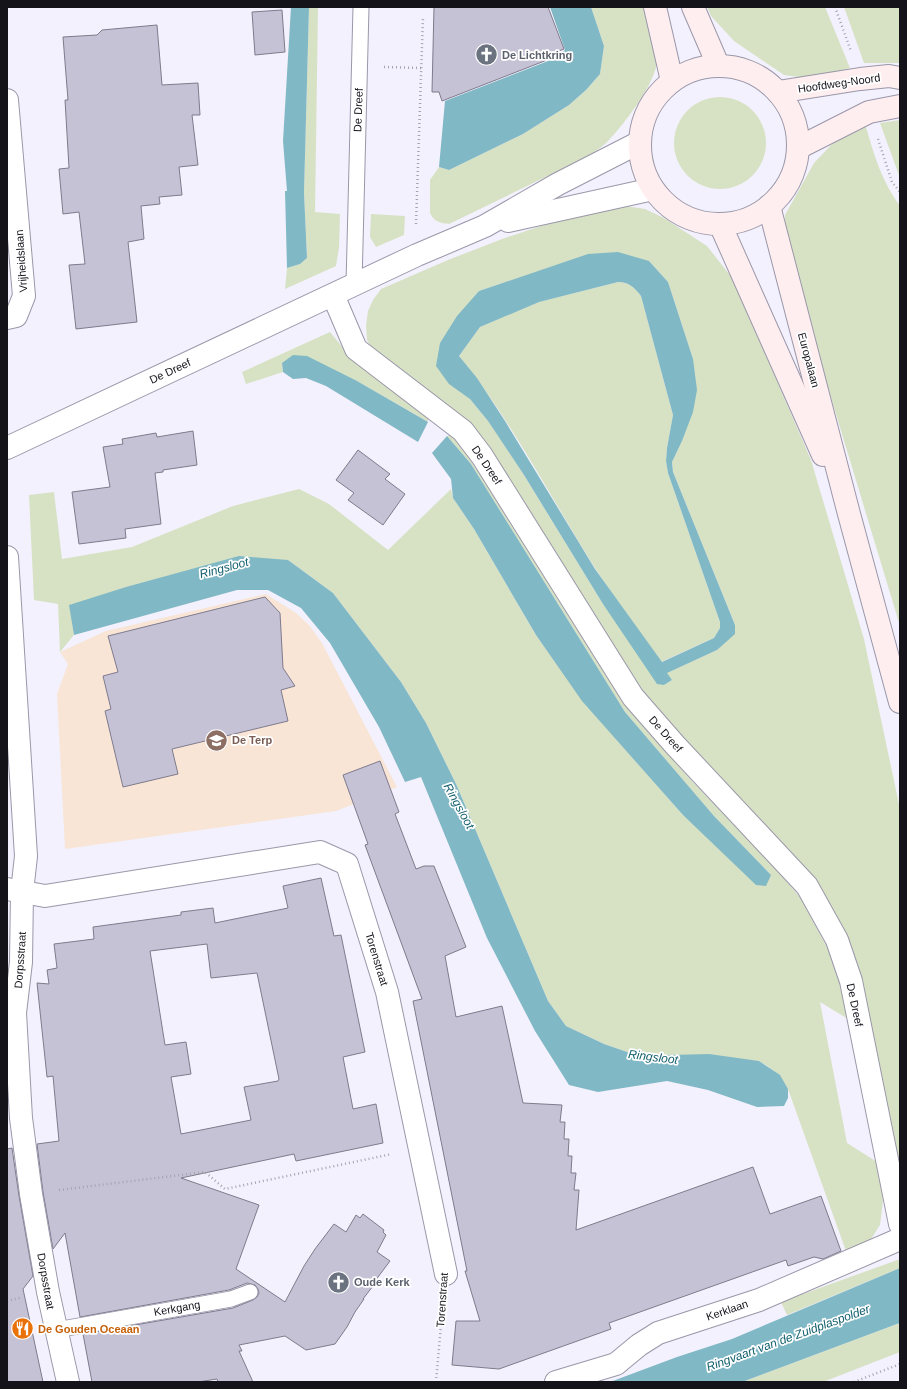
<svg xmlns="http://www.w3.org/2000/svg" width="907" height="1389" font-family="Arial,sans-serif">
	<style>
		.education { fill: #f8e5d5 }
		.green { fill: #d7e2c5; fill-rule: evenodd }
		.water { fill: #80b8c5; fill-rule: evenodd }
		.building { fill: #c6c2d6; stroke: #7f7b8d; fill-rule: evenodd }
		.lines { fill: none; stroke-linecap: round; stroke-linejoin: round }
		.lane-casing { stroke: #9a97a9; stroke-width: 17 }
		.street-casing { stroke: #9a97a9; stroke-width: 24 }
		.secondary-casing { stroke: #9a97a9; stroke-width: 24 }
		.path { stroke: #a5a3ae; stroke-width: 2.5; stroke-dasharray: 1 3; stroke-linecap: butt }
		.lane { stroke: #fff; stroke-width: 15 }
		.street { stroke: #fff; stroke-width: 22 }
		.secondary { stroke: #feeeef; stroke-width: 22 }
		.labels { text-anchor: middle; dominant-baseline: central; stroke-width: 3.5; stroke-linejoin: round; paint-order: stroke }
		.worship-label { font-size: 11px; font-weight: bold; fill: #5b616d; stroke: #fff; text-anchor: start }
		.street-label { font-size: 11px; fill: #15131a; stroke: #fff }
		.education-label { font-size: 11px; font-weight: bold; fill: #785e54; stroke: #fff; text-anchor: start }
		.food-label { font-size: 11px; font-weight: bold; fill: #c56008; stroke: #fff; text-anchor: start }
		.water-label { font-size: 12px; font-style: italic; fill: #13606f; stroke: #fff }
	</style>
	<rect width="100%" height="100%" fill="#f3f1fd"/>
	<path class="education" d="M266 594 296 613 309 625 322 643 397 787 336 811 65 849 57 694 68 664 60 652 106 631Z"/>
	<g class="green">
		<path d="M309 7H318L315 212 340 214 339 248 336 266 285 289 287 268 300 264 307 258 304 193Z"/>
		<path d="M591 7H645C649 24 655 41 657 58 659 80 622 127 607 142 601 148 594 152 587 157L449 224C441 223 434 222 430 213V180L439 167 449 170 523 134 569 105 586 90 600 74 604 46Z"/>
		<path d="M707 7H825L850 68 812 79 784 75 734 41 711 16Z"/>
		<path d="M844 7H900V63H864Z"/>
		<circle cx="720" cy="143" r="46"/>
		<path d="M900 120V178L880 123Z"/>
		<path d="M866 127C874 155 882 182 900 206V626L784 242 785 215 814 163 833 143Z"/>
		<path d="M626 206 645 209 664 218 707 246 733 279 811 460 864 639 900 809V1174L859 974 849 939 831 905 818 886 675 734 631 679 459 415 438 398 385 363 373 351 367 340 366 326 368 311 373 300 381 289 448 260 502 239 562 219ZM649 261 668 282 693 359 682 441 672 462 673 472 735 625 717 650 666 673 672 680 664 685 603 604 524 475 488 421 470 399 440 343 479 291 503 283Z"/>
		<path d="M371 214 405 216 404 235 376 247 370 237Z"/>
		<path d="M618 282C629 282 635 288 641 296L673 415 667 448 666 461 668 473 720 622V628L714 638 661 662C639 631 616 600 595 568 550 497 512 421 459 356L480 327 538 302Z"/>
		<path d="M330 332 353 360 364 369 424 410 428 416V422L357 381 282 363 283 372 246 384 242 372Z"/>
		<path d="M452 434 476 459 635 712 664 750 691 780 772 865 800 897 835 962 848 1019 820 1002 847 1143 877 1162 883 1200 880 1225 866 1247 847 1254 788 1089C779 1074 774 1070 759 1061L633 1054 604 1044 566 1026 548 1001 456 784 426 723 401 682 333 593 288 560 70 605 74 635 60 652 58 604 34 600 29 495 54 492 62 559 132 547 233 506 299 489 329 504 388 550 451 489 453 498 474 529 536 635 583 701 683 815 771 875 714 816 625 712 471 464 447 436Z"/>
		<path d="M900 1259V1268L787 1315 781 1302Z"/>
		<path d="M900 1323V1352L823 1382H742Z"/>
	</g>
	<g class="water">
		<path d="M291 7H309L304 193 307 258 300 264 287 268 285 191H287L283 141Z"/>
		<path d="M550 7H591L604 46 600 74 586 90 569 105 523 134 449 170 439 167 445 101 548 61 565 50Z"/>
		<path d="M618 252 649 261 668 282 693 359 697 390 693 412 682 441 672 462 673 472 735 625V634L717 650 667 673 672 680 664 685 657 684 603 604 524 475 488 421 470 399 449 384 436 366 440 343 457 316 479 291 588 254ZM618 282C629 282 635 288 641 296L673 415 667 448 666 461 668 473 720 622V628L714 638 662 662 595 569 505 421 477 378 459 356 480 327 539 302Z"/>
		<path d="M293 355 307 356 357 381 428 422 418 442 326 386 306 378 293 379 283 372 282 363Z"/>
		<path d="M447 436 471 464 625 712 714 816 771 875 766 886 756 885 683 815 582 701 536 635 474 529 453 498 451 479 432 453Z"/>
		<path d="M239 556 288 560 333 593 401 682 426 723 456 784 548 1001 566 1026 604 1044 633 1054 670 1055 709 1054 759 1061 780 1075 788 1089V1098L784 1106 757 1107 708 1090 667 1081 598 1092 569 1085 535 1031 487 938 421 777 405 782 379 727 330 643 301 608 268 590H237L74 635 69 605 126 587Z"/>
		<path d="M900 1268V1323L897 1324 742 1382H610L677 1357 732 1339Z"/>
	</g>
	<g class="building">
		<path d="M434 7H548L564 49 546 56 547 60 442 101 439 92H432Z"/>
		<path d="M282 10 285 52 255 55 252 12Z"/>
		<path d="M157 25 162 85 198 83 200 115H192L198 165 179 167 182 195 159 197 160 204 141 206 144 239 128 242 137 322 76 329 69 265 85 264 79 212 63 214 59 169 69 168 65 100H68L63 37 97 35 102 30Z"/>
		<path d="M193 431 197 465 163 470V472L155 473 161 524 125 529 126 538 79 544 72 492 110 487 103 447 123 444 122 439 156 433 157 437Z"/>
		<path d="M358 450 390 474 385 479 405 494 383 525 348 500 354 493 336 480Z"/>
		<path d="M265 597 280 613 283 668 295 686 281 690 288 721 172 749 178 774 123 787 105 711 111 709 103 676 118 672 108 636Z"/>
		<path d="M380 761 399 812 395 814 416 869 424 866H434L466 947 445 956 456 1017 502 1006 523 1103 562 1105 560 1122H565L564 1139H569L568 1156H572L571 1173H576L574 1190H579L576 1230 753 1167 770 1214 821 1196 841 1251 823 1259 814 1257 788 1266 786 1260 609 1323 611 1329 499 1369 452 1365 456 1321H480L465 1271H467L413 1001 422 999 365 845 368 844 343 775Z"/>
		<path d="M321 878 334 936 341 935 365 1052 343 1057 353 1109 376 1104 383 1143 296 1161 294 1154 181 1178 259 1205 236 1269 285 1302 304 1266 315 1249 334 1224 346 1232 356 1215 360 1218 363 1214 384 1230 383 1232 386 1235 377 1252 390 1261 375 1281 376 1282 363 1299H364L355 1312 347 1327 335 1344 306 1350 285 1336 239 1345 242 1351H239L253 1382H218L217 1379 198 1382H92L83 1334 233 1308 253 1300 257 1297 259 1293 258 1289 255 1285 247 1283 229 1290 80 1317 65 1233 53 1249 43 1192 37 1144 59 1141 53 1076 47 1077 37 983 49 984 47 970 57 968 54 944 94 939 93 927 181 915V912L213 908 215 923 288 908 283 886ZM207 944 211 978 257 973 279 1079 278 1081 244 1087 251 1120 181 1134 171 1077 191 1074 186 1042 165 1045 150 951Z"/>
		<path d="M12 1148 19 1196 33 1276 23 1289 43 1382H7V1149Z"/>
	</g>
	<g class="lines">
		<defs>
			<g id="lane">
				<path d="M354 284 361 7"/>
				<path d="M56 1330 231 1299 250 1292"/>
			</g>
			<g id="street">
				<path d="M7 100 24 296 16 316 7 318"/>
				<path d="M508 221 653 189"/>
				<path d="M333 295 356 349 463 431 482 456 633 697 675 745 807 886 837 940 851 981 900 1224"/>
				<path d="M7 448 417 255 485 226 558 184 640 142"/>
				<path d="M7 557 26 856 22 892 21 962 15 1013 21 1118 31 1194 48 1292 68 1382"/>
				<path d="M7 889 45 896 320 852 347 864 387 992 446 1274"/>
				<path d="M556 1382 616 1364 639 1345 658 1333 759 1300 900 1239"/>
			</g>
			<g id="secondary">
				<path d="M655 7 672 81"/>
				<path d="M693 7 718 65"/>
				<circle cx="719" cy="145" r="79"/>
				<path d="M778 92 860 79 889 76 900 78"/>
				<path d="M798 148 869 112 900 106"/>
				<path d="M769 206 849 514 900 702"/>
				<path d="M720 224 823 455"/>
			</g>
		</defs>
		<use href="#lane" class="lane-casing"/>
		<use href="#street" class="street-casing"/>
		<use href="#secondary" class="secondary-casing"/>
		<g class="path">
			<path d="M835 7 851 51"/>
			<path d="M384 67 421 68"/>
			<path d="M878 139 892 182 900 192"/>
			<path d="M416 224 423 17"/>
			<path d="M59 1190 205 1172 225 1189 392 1154"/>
			<path d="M7 1301 20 1298"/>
			<path d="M436 1382 443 1302"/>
			<path d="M854 1382 900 1364"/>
		</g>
		<use href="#lane" class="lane"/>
		<use href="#street" class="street"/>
		<use href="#secondary" class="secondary"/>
	</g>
	<defs>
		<symbol id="church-disc" viewBox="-11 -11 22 22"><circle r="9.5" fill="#6b7280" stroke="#fff"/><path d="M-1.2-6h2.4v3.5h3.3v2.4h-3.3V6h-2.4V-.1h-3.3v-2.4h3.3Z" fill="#fff"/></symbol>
		<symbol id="school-disc" viewBox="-11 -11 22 22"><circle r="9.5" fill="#8d6e63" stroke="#fff"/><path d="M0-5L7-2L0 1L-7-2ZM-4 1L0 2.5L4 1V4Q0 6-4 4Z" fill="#fff"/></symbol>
		<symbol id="restaurant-disc" viewBox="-11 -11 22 22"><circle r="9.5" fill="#e8710a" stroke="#fff"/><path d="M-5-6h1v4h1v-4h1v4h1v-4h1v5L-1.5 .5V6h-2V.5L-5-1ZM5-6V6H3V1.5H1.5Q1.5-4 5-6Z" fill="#fff"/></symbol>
	</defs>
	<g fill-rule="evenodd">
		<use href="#church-disc" x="474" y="42" width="25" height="25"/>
		<use href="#school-disc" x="204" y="728" width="25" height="25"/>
		<use href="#church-disc" x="326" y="1270" width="25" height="25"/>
		<use href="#restaurant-disc" x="10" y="1316" width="25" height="25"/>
	</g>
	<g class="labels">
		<g class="worship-label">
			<text x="502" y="55">De Lichtkring</text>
			<text x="354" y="1282">Oude Kerk</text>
		</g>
		<g class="street-label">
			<text transform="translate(839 83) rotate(-8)">Hoofdweg-Noord</text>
			<text transform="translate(358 110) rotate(-88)">De Dreef</text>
			<text transform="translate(21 261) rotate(-94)">Vrijheidslaan</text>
			<text transform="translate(809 360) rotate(75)">Europalaan</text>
			<text transform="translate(170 371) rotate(-25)">De Dreef</text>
			<text transform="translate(487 465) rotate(56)">De Dreef</text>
			<text transform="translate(666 734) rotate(48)">De Dreef</text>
			<text transform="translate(377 959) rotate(73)">Torenstraat</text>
			<text transform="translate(20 960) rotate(-86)">Dorpsstraat</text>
			<text transform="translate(855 1005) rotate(78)">De Dreef</text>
			<text transform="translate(46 1281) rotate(80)">Dorpsstraat</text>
			<text transform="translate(442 1300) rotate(-86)">Torenstraat</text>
			<text transform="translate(177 1308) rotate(-10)">Kerkgang</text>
			<text transform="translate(727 1310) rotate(-19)">Kerklaan</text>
		</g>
		<g class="education-label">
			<text x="232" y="740">De Terp</text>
		</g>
		<g class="food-label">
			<text x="38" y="1329">De Gouden Oceaan</text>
		</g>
		<g class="water-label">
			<text transform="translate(224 568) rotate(-15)">Ringsloot</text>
			<text transform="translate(459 806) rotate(61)">Ringsloot</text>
			<text transform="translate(653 1057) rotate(7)">Ringsloot</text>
			<text transform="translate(788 1338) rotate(-20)">Ringvaart van de Zuidplaspolder</text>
		</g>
	</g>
	<rect width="907" height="1389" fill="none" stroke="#15131a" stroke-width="16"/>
</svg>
